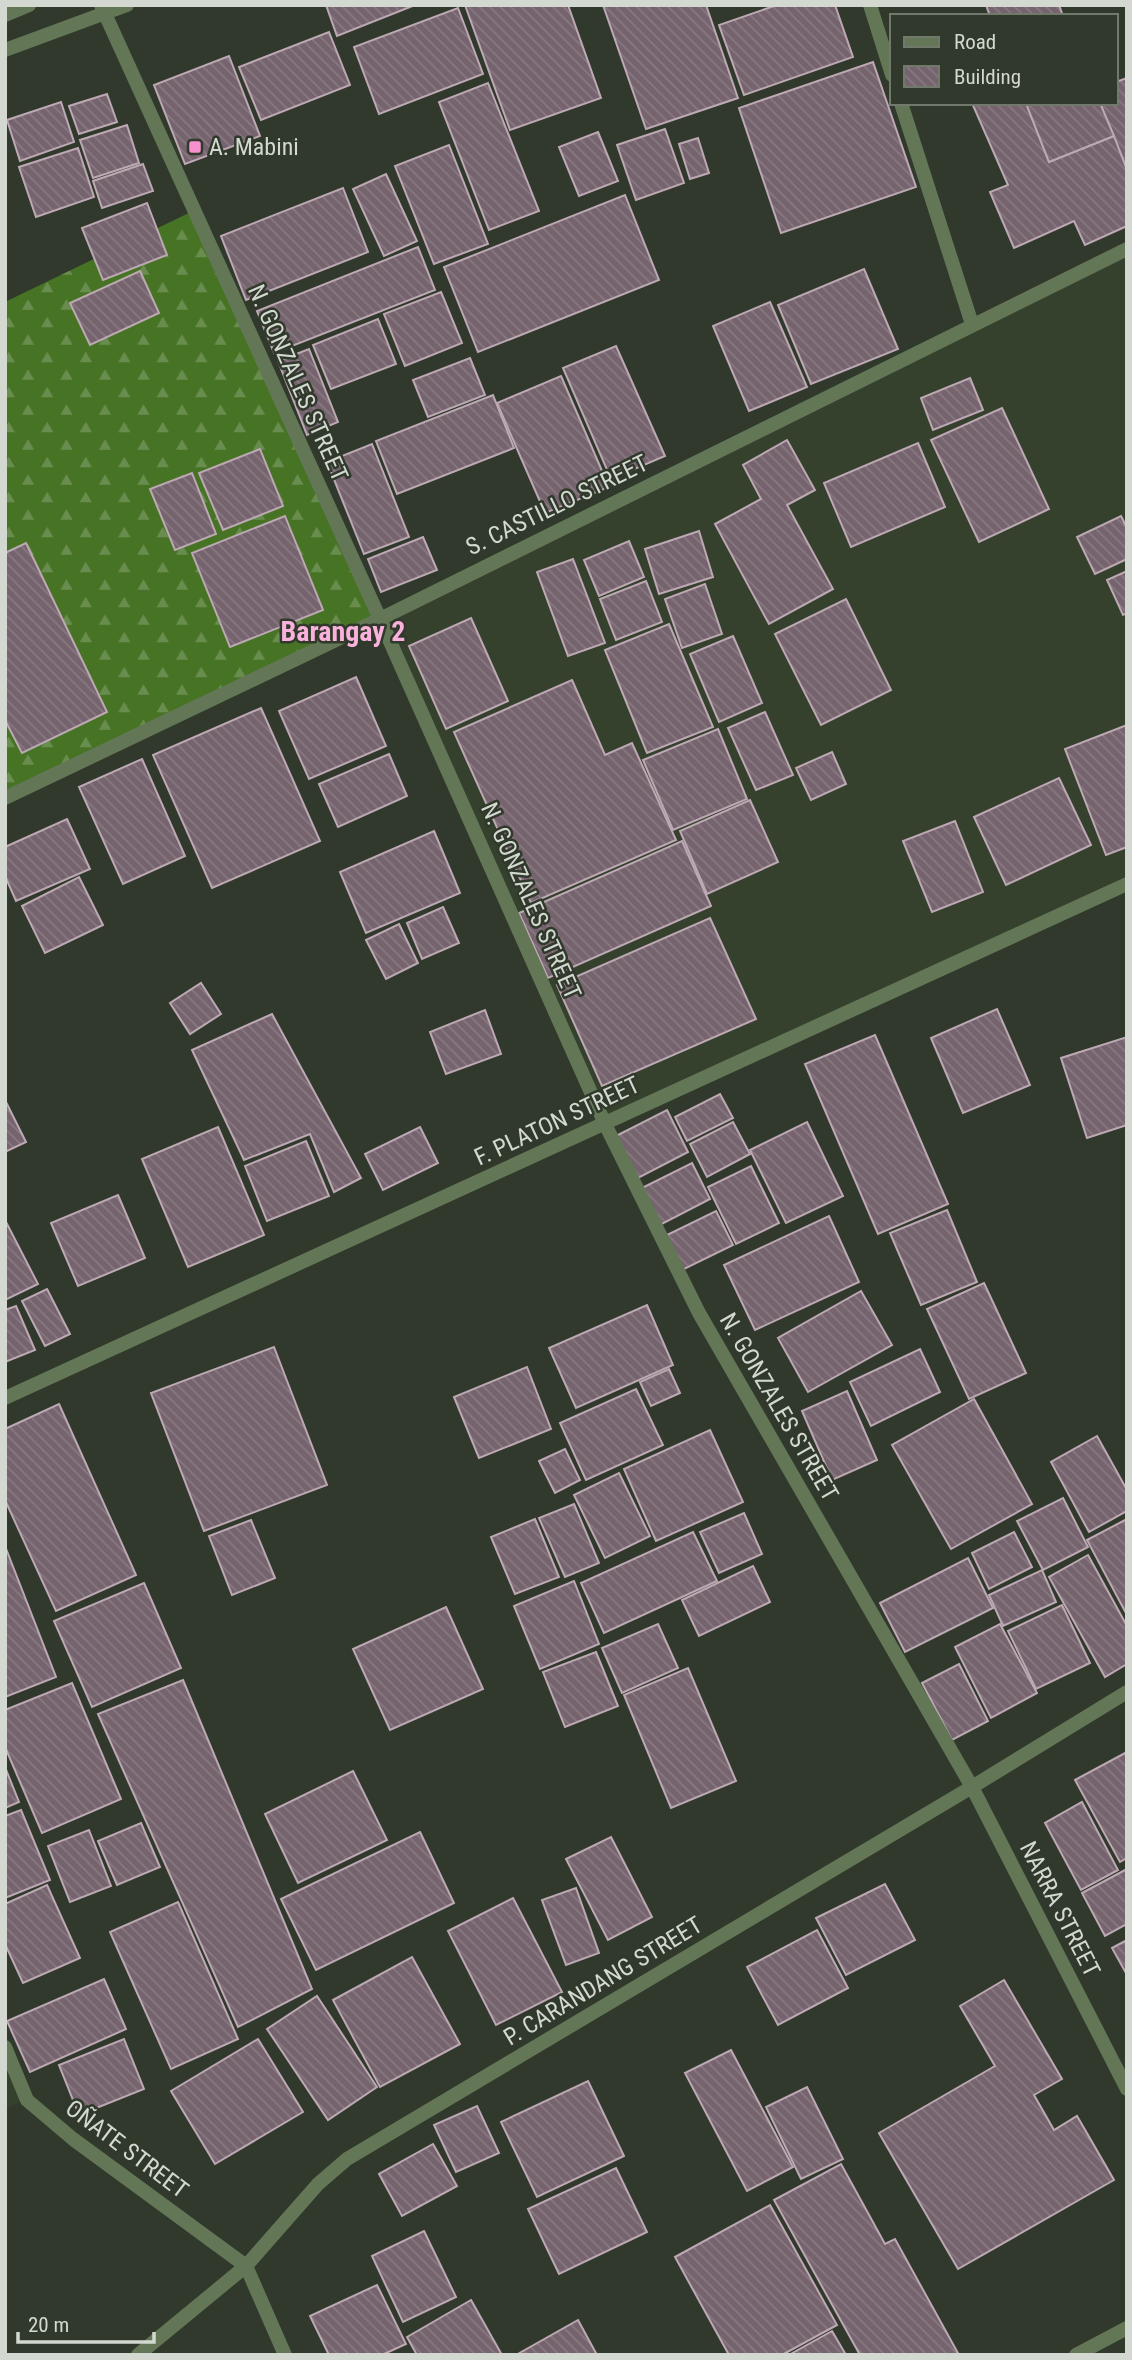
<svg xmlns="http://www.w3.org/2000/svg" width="1132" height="2360" font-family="'Roboto Condensed',sans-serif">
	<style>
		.built { fill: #35412d }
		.forest { fill: url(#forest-firs) }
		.building { fill: url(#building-back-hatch); stroke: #bda9b4; stroke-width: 2 }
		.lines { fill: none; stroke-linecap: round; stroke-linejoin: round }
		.minor { stroke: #637757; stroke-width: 14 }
		.tertiary { stroke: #637757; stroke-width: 14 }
		.poi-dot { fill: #f790ce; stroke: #30392b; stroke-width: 2.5 }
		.labels { text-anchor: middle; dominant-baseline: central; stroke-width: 5; stroke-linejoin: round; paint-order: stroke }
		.poi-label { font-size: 24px; fill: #d3d9d0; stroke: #30392b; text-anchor: start }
		.street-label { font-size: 24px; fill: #d3d9d0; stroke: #30392b }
		.quarter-label { font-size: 28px; font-weight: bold; fill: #fab1dc; stroke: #30392b }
	</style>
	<defs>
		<pattern id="forest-firs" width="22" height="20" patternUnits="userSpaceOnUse" patternTransform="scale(1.75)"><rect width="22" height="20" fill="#477325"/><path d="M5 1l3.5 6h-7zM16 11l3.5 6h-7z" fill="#698d4e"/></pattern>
		<pattern id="building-back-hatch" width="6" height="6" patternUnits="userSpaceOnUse" patternTransform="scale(1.75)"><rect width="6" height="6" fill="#75636d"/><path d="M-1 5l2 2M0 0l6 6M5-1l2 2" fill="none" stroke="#887981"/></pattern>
	</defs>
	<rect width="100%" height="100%" fill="#30392b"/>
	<g class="built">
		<path d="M1127 249V884L605 1124 380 619Z"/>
		<path d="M5 2047 27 2100 5 2109Z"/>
	</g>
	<path class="forest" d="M195 210 380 619 5 798V302Z"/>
	<g class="building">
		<path d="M326 5H415L337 36Z"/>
		<path d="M465 5H568L601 98 510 130Z"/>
		<path d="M603 5H706L738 98 646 129Z"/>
		<path d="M777 5H835L853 57 744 95 719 25Z"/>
		<path d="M986 5H1059L1063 16H990Z"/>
		<path d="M458 8 483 74 379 114 354 47Z"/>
		<path d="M329 32 350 85 261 120 239 67Z"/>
		<path d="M229 56 260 136 185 164 154 85Z"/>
		<path d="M873 62 916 187 781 233 739 108Z"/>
		<path d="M1127 78V170L1100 103H1116V82Z"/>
		<path d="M488 83 539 211 489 230 439 102Z"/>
		<path d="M107 94 117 122 79 134 69 106Z"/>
		<path d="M61 102 74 142 20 161 7 120Z"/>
		<path d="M972 103H1026L1049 162 1114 136 1127 170V226L1085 245 1074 221 1014 248 990 192 1008 185Z"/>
		<path d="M1026 103H1100L1114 136 1049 162Z"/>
		<path d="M127 125 139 163 93 178 80 140Z"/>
		<path d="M665 129 684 183 636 200 617 145Z"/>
		<path d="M598 132 618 181 579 196 559 147Z"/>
		<path d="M698 138 709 173 690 179 679 144Z"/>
		<path d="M449 145 488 244 434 264 395 166Z"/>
		<path d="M78 148 94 197 36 217 19 167Z"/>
		<path d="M143 164 153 191 102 208 93 181Z"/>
		<path d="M386 174 417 241 384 256 353 189Z"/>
		<path d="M343 188 368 252 246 300 221 236Z"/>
		<path d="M625 195 659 280 478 352 444 267Z"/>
		<path d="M147 203 167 255 103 280 82 228Z"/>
		<path d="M418 247 435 290 274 353 257 311Z"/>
		<path d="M864 269 898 349 811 384 778 305Z"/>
		<path d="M140 271 159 313 90 345 70 303Z"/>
		<path d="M441 292 462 343 405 366 384 314Z"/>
		<path d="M770 302 807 387 749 411 713 326Z"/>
		<path d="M378 319 396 364 331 389 313 345Z"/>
		<path d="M616 346 665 456 611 479 563 368Z"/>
		<path d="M309 349 338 422 307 435 278 361Z"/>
		<path d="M470 358 485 395 428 417 413 380Z"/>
		<path d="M561 376 609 487 545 513 497 403Z"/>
		<path d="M970 378 983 410 933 430 921 398Z"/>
		<path d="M493 395 514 448 397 494 376 441Z"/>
		<path d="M1002 408 1049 509 979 542 931 440Z"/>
		<path d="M787 440 815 490 787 505 833 589 769 624 715 524 761 499 743 465Z"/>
		<path d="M918 443 945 507 851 547 824 483Z"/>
		<path d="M372 444 409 537 364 554 327 462Z"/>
		<path d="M260 449 283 506 223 530 199 473Z"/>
		<path d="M192 473 216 534 175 550 150 489Z"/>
		<path d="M285 516 323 610 230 647 192 553Z"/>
		<path d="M1121 516 1127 528V559L1095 574 1077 537Z"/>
		<path d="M699 531 713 577 659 594 645 549Z"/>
		<path d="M423 537 437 570 381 592 368 559Z"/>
		<path d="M629 541 644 577 599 596 584 560Z"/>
		<path d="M26 543 107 712 22 753 5 720V553Z"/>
		<path d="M573 559 605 643 568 656 537 572Z"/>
		<path d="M1127 571V613L1123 615 1107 580Z"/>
		<path d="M646 581 662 622 616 640 600 599Z"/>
		<path d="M705 584 722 634 682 648 665 599Z"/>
		<path d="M846 599 891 690 821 725 775 634Z"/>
		<path d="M471 618 508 701 446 729 409 646Z"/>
		<path d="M669 624 713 727 647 753 605 650Z"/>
		<path d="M733 636 762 703 719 722 690 654Z"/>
		<path d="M356 677 386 746 309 779 279 711Z"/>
		<path d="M572 680 605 755 632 743 676 840 531 903 454 732Z"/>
		<path d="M261 708 320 841 212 888 153 755Z"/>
		<path d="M765 712 793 775 756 790 728 728Z"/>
		<path d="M1127 725V847L1106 855 1065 749Z"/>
		<path d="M718 729 747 799 673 830 643 760Z"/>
		<path d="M832 752 846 784 811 800 796 768Z"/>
		<path d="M389 754 407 796 338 827 319 784Z"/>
		<path d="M142 759 185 856 123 884 79 787Z"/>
		<path d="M1059 778 1091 845 1006 885 974 817Z"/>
		<path d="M750 800 778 862 707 894 680 831Z"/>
		<path d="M67 819 90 869 16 901 5 876V847Z"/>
		<path d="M955 821 983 892 932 912 903 841Z"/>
		<path d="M434 831 460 893 366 933 340 872Z"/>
		<path d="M682 841 711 906 548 978 519 913Z"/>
		<path d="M79 877 103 925 45 953 22 906Z"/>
		<path d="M443 907 459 943 422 959 407 923Z"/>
		<path d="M710 918 756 1019 602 1086 557 985Z"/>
		<path d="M399 924 418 963 386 979 366 940Z"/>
		<path d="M201 983 221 1014 190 1034 170 1003Z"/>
		<path d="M997 1009 1030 1085 963 1113 931 1038Z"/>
		<path d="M485 1010 501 1054 446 1074 430 1032Z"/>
		<path d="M272 1014 361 1178 334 1192 310 1134 244 1160 192 1050Z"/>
		<path d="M875 1035 948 1204 878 1234 805 1064Z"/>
		<path d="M1127 1037V1125L1087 1138 1061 1058Z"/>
		<path d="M720 1094 733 1118 687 1141 675 1117Z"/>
		<path d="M5 1100 26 1142 5 1152Z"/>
		<path d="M667 1110 688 1152 638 1178 616 1136Z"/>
		<path d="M733 1122 750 1154 707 1177 690 1144Z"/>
		<path d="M807 1122 843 1196 786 1223 750 1150Z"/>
		<path d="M218 1127 264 1235 188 1267 142 1159Z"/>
		<path d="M420 1127 438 1163 383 1190 365 1154Z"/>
		<path d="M306 1141 329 1196 267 1221 245 1166Z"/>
		<path d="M692 1163 710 1199 658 1226 640 1189Z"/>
		<path d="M751 1166 779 1223 736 1244 708 1187Z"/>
		<path d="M118 1195 145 1258 78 1286 51 1223Z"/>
		<path d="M947 1210 977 1282 921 1305 890 1233Z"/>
		<path d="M716 1211 733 1245 682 1270 665 1236Z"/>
		<path d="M829 1216 859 1282 755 1330 724 1265Z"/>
		<path d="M5 1220 38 1284 5 1300Z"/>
		<path d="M984 1283 1026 1373 969 1399 927 1309Z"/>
		<path d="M47 1289 70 1334 45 1346 22 1301Z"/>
		<path d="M861 1291 892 1345 808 1392 778 1338Z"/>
		<path d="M647 1305 673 1365 576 1408 549 1348Z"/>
		<path d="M16 1306 35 1350 5 1362V1310Z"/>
		<path d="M274 1347 327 1485 204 1531 151 1393Z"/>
		<path d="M920 1349 940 1392 871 1426 850 1382Z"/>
		<path d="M527 1367 551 1429 479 1458 454 1397Z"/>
		<path d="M669 1369 680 1393 651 1406 640 1382Z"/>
		<path d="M636 1389 663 1445 586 1480 560 1423Z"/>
		<path d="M847 1391 877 1460 832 1480 802 1411Z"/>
		<path d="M974 1399 1032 1504 951 1549 892 1445Z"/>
		<path d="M59 1404 136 1575 56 1611 5 1500V1429Z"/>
		<path d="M710 1430 743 1502 656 1541 624 1469Z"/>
		<path d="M1097 1436 1127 1490V1511L1089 1532 1051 1462Z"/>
		<path d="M565 1449 580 1480 555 1493 539 1461Z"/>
		<path d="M619 1473 650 1536 605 1558 574 1495Z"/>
		<path d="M1063 1498 1088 1547 1043 1570 1017 1521Z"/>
		<path d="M574 1504 599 1563 565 1577 539 1518Z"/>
		<path d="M744 1513 762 1554 719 1573 700 1532Z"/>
		<path d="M535 1519 559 1577 515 1594 491 1537Z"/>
		<path d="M1127 1519V1615L1087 1540Z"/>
		<path d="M251 1520 275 1578 232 1595 209 1536Z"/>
		<path d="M693 1532 717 1581 604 1633 581 1583Z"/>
		<path d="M1014 1532 1032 1567 989 1589 972 1553Z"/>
		<path d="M5 1546 56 1677 5 1697Z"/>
		<path d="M1088 1555 1127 1626V1664L1105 1677 1049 1577Z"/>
		<path d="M968 1558 993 1608 905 1652 880 1603Z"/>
		<path d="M753 1566 770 1602 699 1636 682 1600Z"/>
		<path d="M1042 1570 1056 1602 1003 1626 989 1595Z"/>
		<path d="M574 1581 599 1644 540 1669 514 1606Z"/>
		<path d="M144 1583 181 1668 92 1707 54 1621Z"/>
		<path d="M1062 1605 1090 1663 1036 1689 1008 1631Z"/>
		<path d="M446 1607 483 1689 390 1730 353 1649Z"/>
		<path d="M658 1624 678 1668 622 1693 602 1648Z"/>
		<path d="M1000 1624 1037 1693 991 1718 955 1647Z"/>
		<path d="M596 1652 618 1706 565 1727 543 1672Z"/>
		<path d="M959 1664 988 1721 952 1740 922 1683Z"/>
		<path d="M688 1668 736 1781 671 1808 624 1695Z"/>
		<path d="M183 1680 312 1989 238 2027 98 1714Z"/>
		<path d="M72 1683 121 1799 42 1833 5 1747V1710Z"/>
		<path d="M1127 1752V1858L1120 1862 1075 1780Z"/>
		<path d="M5 1767 19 1802 5 1808Z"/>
		<path d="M353 1771 387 1840 298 1883 265 1814Z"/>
		<path d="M1082 1802 1118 1870 1081 1890 1045 1823Z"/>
		<path d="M21 1810 50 1880 5 1898V1816Z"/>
		<path d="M141 1823 160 1867 117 1885 98 1841Z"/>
		<path d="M89 1830 111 1886 70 1902 48 1846Z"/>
		<path d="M420 1832 454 1903 316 1970 281 1899Z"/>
		<path d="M611 1837 652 1917 608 1940 566 1859Z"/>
		<path d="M1127 1869V1924L1105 1936 1082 1893Z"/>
		<path d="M885 1884 915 1940 846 1975 816 1918Z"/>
		<path d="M47 1885 80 1958 23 1983 5 1944V1904Z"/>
		<path d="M576 1888 599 1953 566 1965 542 1900Z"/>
		<path d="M513 1898 562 1992 496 2025 448 1931Z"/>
		<path d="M178 1902 238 2039 171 2069 110 1932Z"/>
		<path d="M817 1930 848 1988 778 2025 747 1967Z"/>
		<path d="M1127 1940V1975L1112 1948Z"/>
		<path d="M412 1957 460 2044 380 2087 333 2000Z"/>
		<path d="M104 1979 126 2029 30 2072 7 2021Z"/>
		<path d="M1004 1980 1062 2079 1034 2095 1054 2130 1077 2116 1114 2180 958 2269 879 2133 995 2066 960 2006Z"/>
		<path d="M317 1996 377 2087 328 2120 267 2029Z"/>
		<path d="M124 2039 144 2089 79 2115 59 2065Z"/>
		<path d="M258 2039 303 2112 215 2164 171 2091Z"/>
		<path d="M731 2050 793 2167 747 2191 685 2073Z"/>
		<path d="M588 2081 624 2156 537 2197 501 2122Z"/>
		<path d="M807 2087 843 2159 801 2179 766 2107Z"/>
		<path d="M477 2106 499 2153 456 2172 434 2125Z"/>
		<path d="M433 2144 457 2186 402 2216 379 2174Z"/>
		<path d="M841 2164 885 2244 895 2239 959 2355H860L774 2200Z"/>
		<path d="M616 2168 647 2232 559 2274 528 2209Z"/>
		<path d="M770 2205 837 2325 782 2355H729L675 2257Z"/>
		<path d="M424 2231 456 2297 403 2322 372 2256Z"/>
		<path d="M377 2285 406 2344 382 2355H329L310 2316Z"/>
		<path d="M471 2300 502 2355H417L407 2337Z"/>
		<path d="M578 2320 597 2355H516Z"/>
		<path d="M832 2331 846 2355H789Z"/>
	</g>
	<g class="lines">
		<g class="minor">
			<path d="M101 5 380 619 605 1124 699 1313 972 1787 1127 2089"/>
			<path d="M870 5 892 75"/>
			<path d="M901 103 972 324"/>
			<path d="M5 1398 1127 884"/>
			<path d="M5 2047 27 2100 73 2139 246 2266 285 2355"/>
			<path d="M138 2355 246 2266 318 2184 347 2159 972 1787 1127 1692"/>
		</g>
		<g class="tertiary">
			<path d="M5 15 29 5"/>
			<path d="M5 50 127 5"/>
			<path d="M5 798 380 619 1127 249"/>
			<path d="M1076 2355 1127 2328"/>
		</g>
	</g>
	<rect class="poi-dot" x="188" y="140" width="14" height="14" rx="3.5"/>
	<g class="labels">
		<g class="poi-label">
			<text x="209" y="147">A. Mabini</text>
		</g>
		<g class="street-label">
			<text transform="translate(298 383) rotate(66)">N. GONZALES STREET</text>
			<text transform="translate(557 505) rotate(-26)">S. CASTILLO STREET</text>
			<text transform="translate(531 901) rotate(66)">N. GONZALES STREET</text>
			<text transform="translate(557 1121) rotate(-25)">F. PLATON STREET</text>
			<text transform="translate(779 1407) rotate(60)">N. GONZALES STREET</text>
			<text transform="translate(1060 1909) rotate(63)">NARRA STREET</text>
			<text transform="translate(603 1981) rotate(-31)">P. CARANDANG STREET</text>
			<text transform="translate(127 2149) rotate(37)">OÑATE STREET</text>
		</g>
		<g class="quarter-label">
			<text x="343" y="631">Barangay 2</text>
		</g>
	</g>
	<rect width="1132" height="2360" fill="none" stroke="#d3d9d0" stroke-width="14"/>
	<rect x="890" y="14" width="228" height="91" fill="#30392b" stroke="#71796d" stroke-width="2"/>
	<rect x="904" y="37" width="35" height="10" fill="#637757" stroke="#71796d" stroke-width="2"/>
	<text x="954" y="49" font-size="21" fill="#d3d9d0">Road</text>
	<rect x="904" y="66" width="35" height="21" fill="url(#building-back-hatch)" stroke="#71796d" stroke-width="2"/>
	<text x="954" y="84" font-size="21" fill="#d3d9d0">Building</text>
	<path d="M18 2332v10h136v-10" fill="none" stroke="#d3d9d0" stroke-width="3.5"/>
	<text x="28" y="2332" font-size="21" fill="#d3d9d0" stroke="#30392b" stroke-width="5" paint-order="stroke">20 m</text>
</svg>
